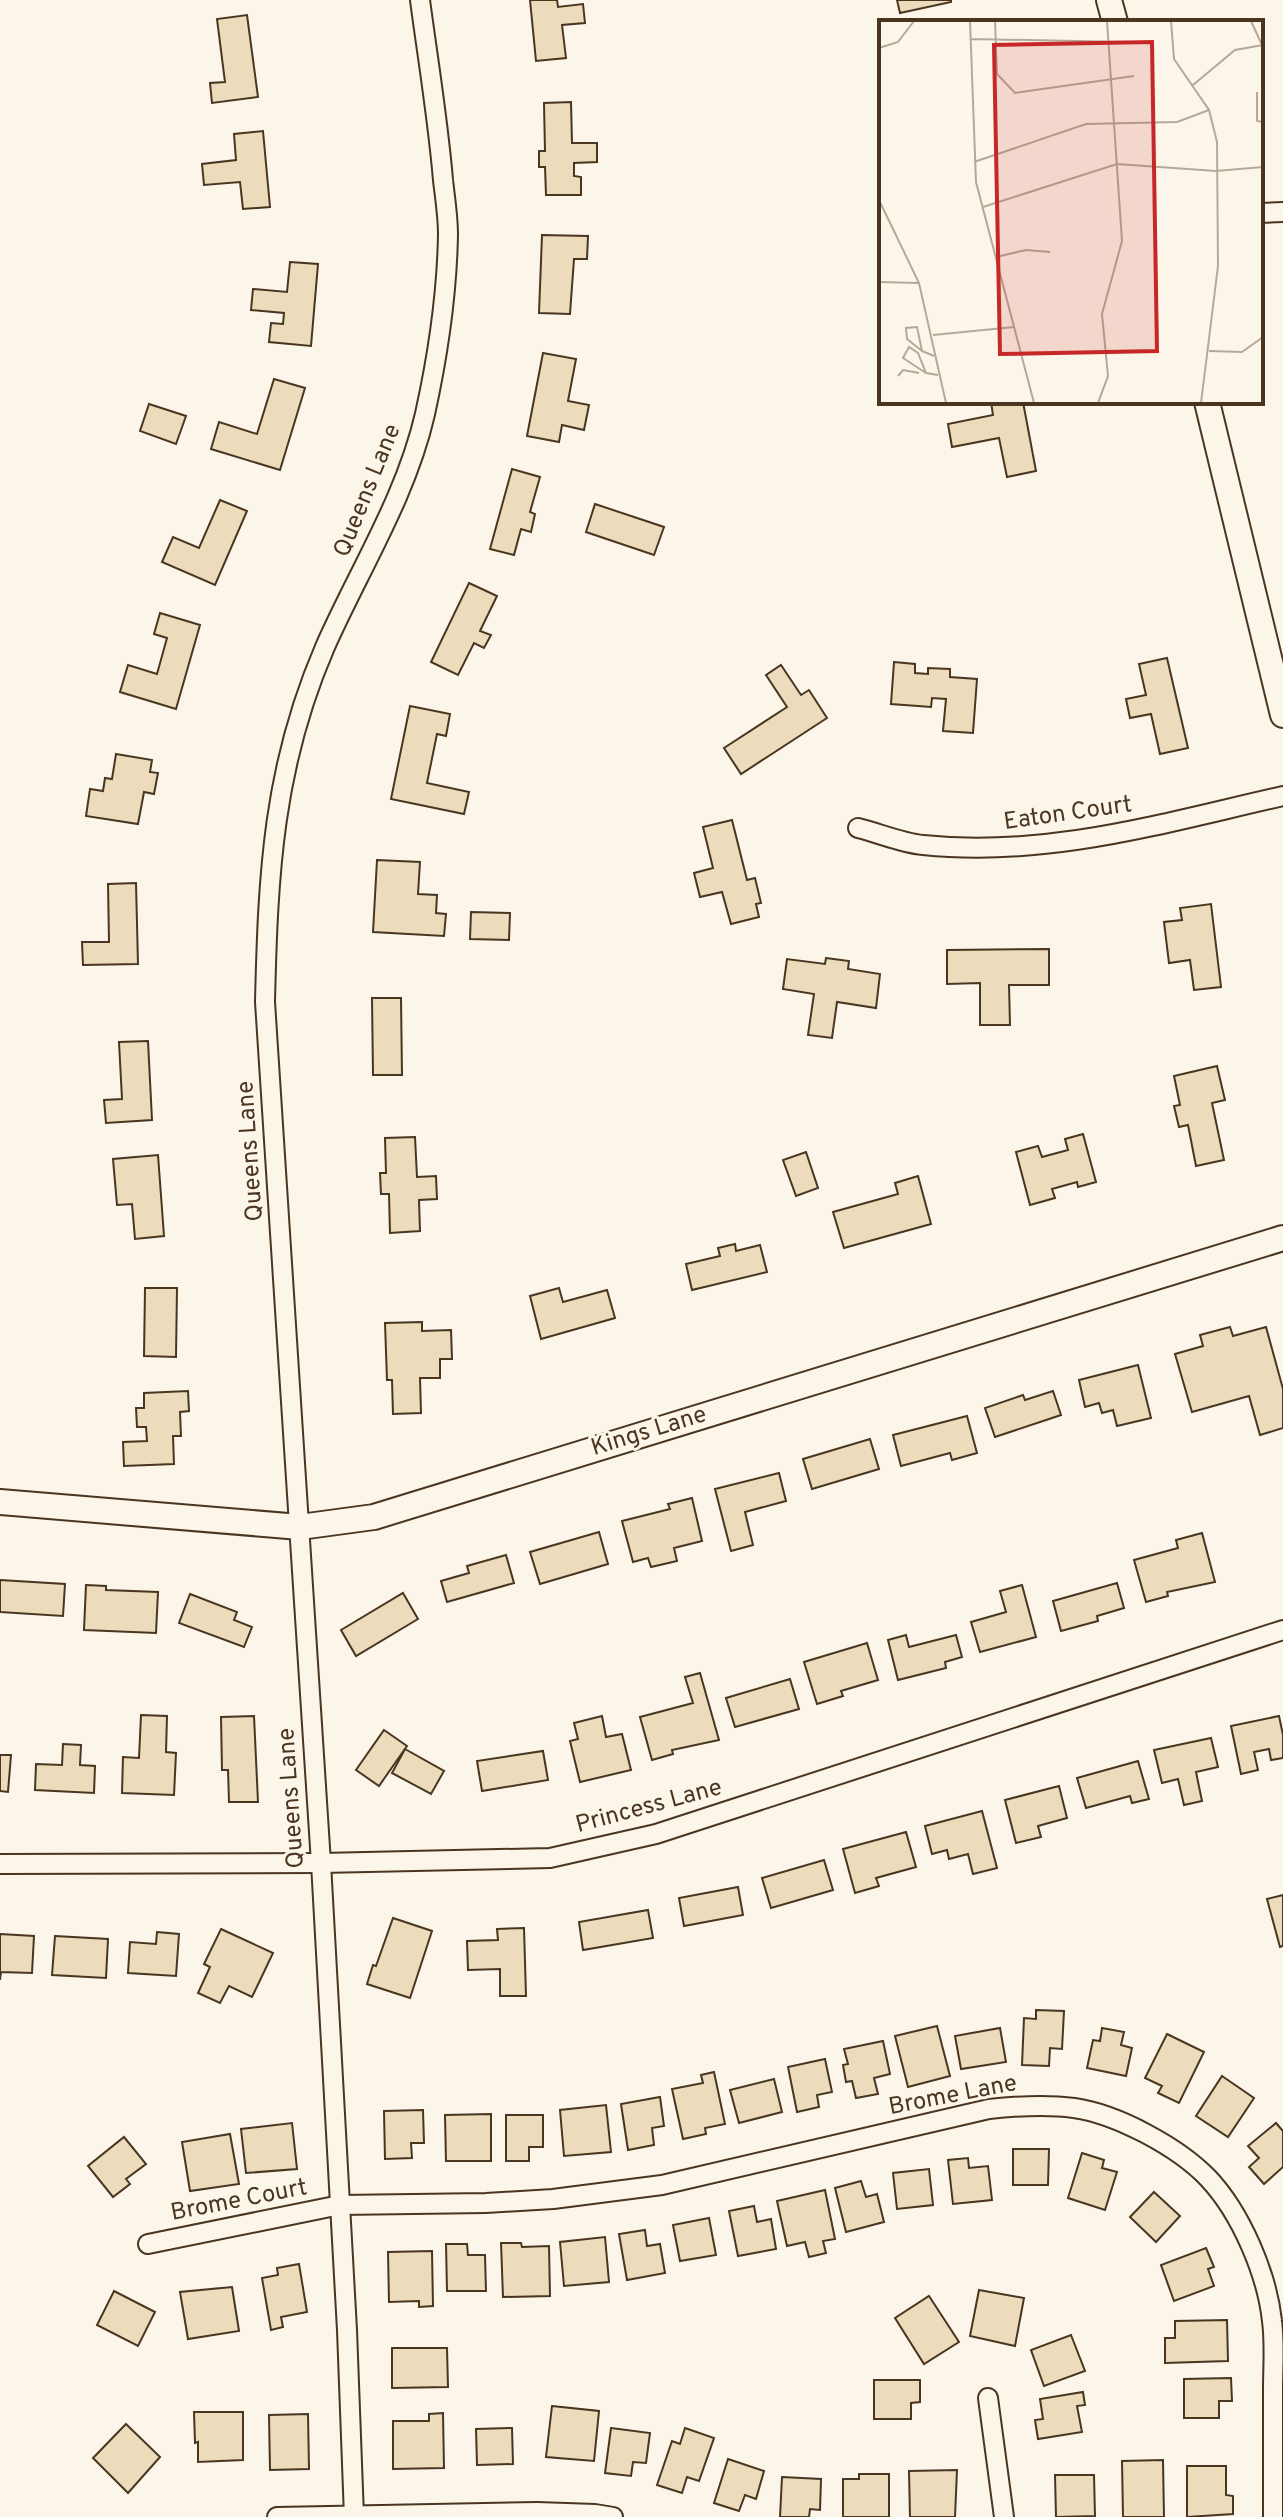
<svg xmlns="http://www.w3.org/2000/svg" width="1283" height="2517" font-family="Overpass,sans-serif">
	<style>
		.building { fill: #ecdcbc; stroke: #4a3520; stroke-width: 2 }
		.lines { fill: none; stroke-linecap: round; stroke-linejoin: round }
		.minor-casing { stroke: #4a3520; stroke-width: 22 }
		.tertiary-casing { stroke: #4a3520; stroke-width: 28 }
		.minor { stroke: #fbf6e9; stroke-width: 18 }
		.tertiary { stroke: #fbf6e9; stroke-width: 24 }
		.labels { text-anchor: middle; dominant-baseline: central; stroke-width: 6; stroke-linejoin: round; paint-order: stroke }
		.street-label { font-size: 24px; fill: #4a3520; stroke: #fbf6e9 }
		.inset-road { fill: none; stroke: #b4a999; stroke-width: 2 }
		.view { fill: #c62828; fill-opacity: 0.15; stroke: #c62828; stroke-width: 4 }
		.inset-edge { fill: none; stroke: #4a3520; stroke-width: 4 }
	</style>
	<rect width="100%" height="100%" fill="#fbf6e9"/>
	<g class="building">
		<path d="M530 0H557L558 7 583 4 585 23 562 25 566 58 536 61Z"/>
		<path d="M897 0H951V2L900 13Z"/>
		<path d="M247 15 258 97 212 103 210 83 225 82 217 19Z"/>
		<path d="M571 102 572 143H597V162L574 163V176L581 177V195H546L545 167H539V151H545L544 103Z"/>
		<path d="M263 131 270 207 243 209 240 182 204 185 202 164 236 160 234 134Z"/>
		<path d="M542 235 588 236 587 259H574L570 314 539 313Z"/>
		<path d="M290 262 318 264 311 346 269 342 271 323 283 324 284 313 251 310 253 289 287 292Z"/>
		<path d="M543 353 576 359 568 401 589 405 584 430 562 425 559 442 527 436Z"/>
		<path d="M274 379 305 388 280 470 211 449 219 422 257 434Z"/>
		<path d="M991 402H1023L1036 471 1007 477 999 438 952 447 948 424 993 415Z"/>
		<path d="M149 404 186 416 176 444 140 431Z"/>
		<path d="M512 469 540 477 530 512 535 514 531 532 521 529 514 555 490 549Z"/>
		<path d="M220 500 247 511 215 585 162 562 173 537 199 548Z"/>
		<path d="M595 504 664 527 654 555 586 532Z"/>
		<path d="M469 583 497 596 480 631 491 635 484 648 474 643 458 675 431 662Z"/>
		<path d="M160 613 200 625 176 709 120 692 128 665 157 674 167 638 154 634Z"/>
		<path d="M1167 658 1188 748 1160 754 1151 714 1130 718 1126 699 1146 695 1139 664Z"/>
		<path d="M894 662 915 664V673L928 674V668L950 669V677L977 679 973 733 943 731 946 699 932 698 931 707 891 704Z"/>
		<path d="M781 665 801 695 809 690 827 718 741 774 724 748 787 707 766 675Z"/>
		<path d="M410 706 450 714 446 736 437 734 427 783 469 792 464 814 391 799Z"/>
		<path d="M116 754 152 760 150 772 158 773 154 794 144 792 138 824 86 816 90 789 103 791 105 778 112 779Z"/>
		<path d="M732 820 747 880 755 878 761 903 756 904 759 917 731 924 722 892 700 897 694 873 713 868 703 827Z"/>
		<path d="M377 860 420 862 418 894 437 895 436 913 446 914 444 936 373 932Z"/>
		<path d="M136 883 138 964 83 965 82 942H109L108 884Z"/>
		<path d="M1211 904 1221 987 1194 990 1190 960 1169 963 1164 922 1182 920 1180 908Z"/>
		<path d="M471 912 510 913 509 940 470 939Z"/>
		<path d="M1049 949V985H1009L1010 1025H980V983L947 984V950Z"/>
		<path d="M826 958 849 961 848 969 880 974 876 1008 837 1002 832 1038 808 1035 814 994 783 989 787 959 825 964Z"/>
		<path d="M372 998H401L402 1075H373Z"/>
		<path d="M148 1041 152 1120 106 1123 104 1100 122 1099 119 1042Z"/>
		<path d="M1217 1066 1225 1100 1212 1103 1224 1160 1196 1166 1188 1125 1179 1127 1174 1106 1180 1105 1174 1076Z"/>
		<path d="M1083 1134 1096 1182 1078 1187 1077 1182 1052 1189 1055 1198 1030 1205 1016 1152 1038 1146 1042 1157 1068 1150 1065 1139Z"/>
		<path d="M415 1137 417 1177 436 1176 437 1199 419 1200 420 1231 390 1233 389 1194H381L380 1173H386L385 1138Z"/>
		<path d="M806 1152 818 1188 796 1196 783 1160Z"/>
		<path d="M158 1155 164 1236 135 1239 132 1204 117 1205 113 1159Z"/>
		<path d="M918 1176 931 1224 844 1248 833 1212 898 1194 895 1183Z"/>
		<path d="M735 1244 736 1251 760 1245 767 1272 692 1290 686 1264 720 1256 718 1248Z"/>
		<path d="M145 1288H177L176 1357 144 1356Z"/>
		<path d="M559 1288 563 1302 607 1290 615 1318 541 1339 530 1296Z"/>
		<path d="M422 1322V1331L451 1330 452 1359H440V1378H420L421 1413 393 1414 392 1380H387L385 1323Z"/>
		<path d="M1230 1327 1233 1336 1266 1327 1283 1389V1428L1260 1435 1249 1396 1192 1412 1175 1354 1203 1346 1200 1335Z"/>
		<path d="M1138 1365 1151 1418 1117 1426 1113 1410 1102 1413 1099 1403 1085 1407 1079 1380Z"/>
		<path d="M188 1391 189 1411 180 1412 181 1436H173L174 1464 124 1466 123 1442 147 1441 146 1427H137L136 1408H144V1393Z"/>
		<path d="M1053 1391 1061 1415 995 1437 985 1408 1023 1395 1025 1400Z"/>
		<path d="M967 1416 977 1453 952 1460 950 1453 901 1466 893 1435Z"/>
		<path d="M870 1439 879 1469 812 1489 803 1459Z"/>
		<path d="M779 1473 786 1501 745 1512 753 1545 731 1551 715 1489Z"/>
		<path d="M692 1498 702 1541 674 1548 677 1561 651 1567 648 1558 633 1562 622 1521 670 1509 668 1504Z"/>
		<path d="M599 1532 608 1564 540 1584 530 1552Z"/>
		<path d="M1202 1533 1215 1582 1167 1592 1168 1596 1146 1602 1134 1560 1178 1548 1176 1540Z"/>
		<path d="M506 1555 514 1583 447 1602 441 1581 469 1573 467 1566Z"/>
		<path d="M0 1580 65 1584 63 1616 0 1612Z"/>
		<path d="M1117 1583 1124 1608 1097 1616 1098 1621 1061 1631 1053 1601Z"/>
		<path d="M86 1585 106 1586V1590L158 1592 156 1633 84 1630Z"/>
		<path d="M1022 1585 1036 1637 980 1652 971 1622 1006 1612 1000 1591Z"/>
		<path d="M403 1593 418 1619 356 1656 341 1630Z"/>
		<path d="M190 1594 237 1612 234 1620 252 1627 244 1647 179 1623Z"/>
		<path d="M906 1635 909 1647 956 1635 962 1657 945 1662 946 1668 898 1680 888 1640Z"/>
		<path d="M867 1643 878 1680 841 1691 843 1696 817 1704 804 1662Z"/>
		<path d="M700 1673 719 1740 672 1750 673 1754 652 1760 640 1717 693 1703 685 1677Z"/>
		<path d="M790 1679 799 1709 735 1727 726 1698Z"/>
		<path d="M141 1715 167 1716 166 1752 176 1753 174 1795 122 1793 123 1757 139 1758Z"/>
		<path d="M254 1716 258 1802H229L228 1770H222L221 1717Z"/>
		<path d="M602 1716 606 1737 622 1734 631 1770 580 1782 570 1741 578 1739 574 1723Z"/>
		<path d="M1279 1716 1283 1735V1758L1271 1760 1269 1749 1254 1752 1258 1770 1241 1774 1231 1726Z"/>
		<path d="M384 1730 407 1746 379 1786 356 1770Z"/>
		<path d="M1211 1738 1218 1767 1196 1772 1202 1801 1184 1805 1178 1779 1162 1783 1154 1750Z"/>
		<path d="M63 1744 81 1745 80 1765 95 1766 94 1793 35 1790 36 1764 62 1765Z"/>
		<path d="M405 1749 444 1771 431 1794 392 1773Z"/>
		<path d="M543 1751 548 1780 482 1791 477 1761Z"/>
		<path d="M0 1755H11L8 1792 0 1791Z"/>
		<path d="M1138 1761 1149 1799 1132 1803 1130 1796 1086 1808 1077 1778Z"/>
		<path d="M1059 1786 1067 1818 1038 1826 1041 1837 1016 1843 1005 1800Z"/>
		<path d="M982 1811 997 1868 973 1874 968 1854 949 1859 947 1850 932 1854 925 1826Z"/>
		<path d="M906 1832 916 1867 876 1878 879 1886 855 1893 843 1849Z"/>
		<path d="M824 1860 833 1890 771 1908 762 1878Z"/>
		<path d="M738 1887 743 1915 684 1926 679 1898Z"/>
		<path d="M1283 1895V1946L1280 1947 1267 1899Z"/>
		<path d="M648 1910 653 1938 583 1950 579 1922Z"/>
		<path d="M393 1918 432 1931 410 1998 367 1984 373 1965 376 1966Z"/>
		<path d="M524 1928 526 1996H500V1969L468 1970 467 1941 498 1940 497 1929Z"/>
		<path d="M221 1929 273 1953 252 1997 229 1986 220 2003 198 1993 210 1967 204 1964Z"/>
		<path d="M157 1932 179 1934 176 1976 128 1973 130 1942 156 1944Z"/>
		<path d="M0 1934 34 1936 32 1973 1 1972 0 1980Z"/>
		<path d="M55 1936 108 1939 106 1978 52 1975Z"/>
		<path d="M1036 2010 1064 2011 1062 2049 1050 2048 1049 2066 1022 2065 1024 2018 1036 2019Z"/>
		<path d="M937 2026 950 2076 908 2087 895 2036Z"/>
		<path d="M1000 2028 1006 2062 961 2069 955 2036Z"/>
		<path d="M1102 2028 1124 2032 1121 2045 1132 2048 1126 2076 1087 2068 1093 2040 1100 2041Z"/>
		<path d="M1167 2034 1204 2052 1179 2103 1158 2093 1162 2086 1145 2078Z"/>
		<path d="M883 2041 890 2074 874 2078 878 2094 856 2098 852 2081 846 2082 843 2065 848 2064 844 2049Z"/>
		<path d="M825 2059 832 2092 817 2095 819 2107 797 2112 788 2067Z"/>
		<path d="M714 2072 725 2124 705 2128 706 2134 683 2139 672 2089 703 2083 701 2075Z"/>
		<path d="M1222 2076 1254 2098 1228 2137 1196 2116Z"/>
		<path d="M774 2079 782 2112 739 2123 730 2090Z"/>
		<path d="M660 2097 664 2126 652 2128 654 2145 628 2150 621 2104Z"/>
		<path d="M606 2105 611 2152 564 2156 560 2110Z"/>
		<path d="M423 2110 424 2143H411L412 2158 385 2159 384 2111Z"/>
		<path d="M491 2114V2161H446L445 2115Z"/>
		<path d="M506 2115H543V2147H529V2161H506Z"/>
		<path d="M292 2123 297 2169 246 2173 241 2129Z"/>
		<path d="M1276 2123 1283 2131V2167L1264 2184 1249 2167 1259 2158 1248 2146Z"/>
		<path d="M230 2134 239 2184 190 2191 182 2142Z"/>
		<path d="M124 2137 146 2164 126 2179 130 2184 113 2197 88 2166Z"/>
		<path d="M1013 2149H1049L1048 2185H1013Z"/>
		<path d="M1082 2153 1104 2160 1102 2168 1117 2172 1105 2210 1068 2198Z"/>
		<path d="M968 2158 969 2168 988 2166 992 2200 953 2204 948 2160Z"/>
		<path d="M929 2169 933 2205 897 2209 893 2173Z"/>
		<path d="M861 2181 866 2197 877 2194 884 2222 846 2232 835 2188Z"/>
		<path d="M825 2190 835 2239 823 2241 826 2253 809 2257 805 2242 787 2246 777 2201Z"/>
		<path d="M1154 2192 1180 2216 1156 2242 1130 2217Z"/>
		<path d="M754 2206 757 2222 771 2219 776 2249 738 2256 729 2211Z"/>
		<path d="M709 2218 716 2255 680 2261 673 2225Z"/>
		<path d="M645 2230 647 2246 660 2244 665 2273 627 2280 619 2234Z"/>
		<path d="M605 2237 609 2282 564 2286 560 2242Z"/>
		<path d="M501 2243H521L522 2247 549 2246 550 2296 503 2297Z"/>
		<path d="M446 2244H467L468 2255H485L486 2291H447Z"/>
		<path d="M1206 2248 1214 2267 1208 2269 1214 2286 1174 2301 1161 2265Z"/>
		<path d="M432 2251 433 2306 419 2307V2301L389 2302 388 2252Z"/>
		<path d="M299 2264 307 2312 281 2317 283 2327 271 2330 262 2278 278 2275 277 2268Z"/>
		<path d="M232 2287 239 2331 188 2339 180 2292Z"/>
		<path d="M979 2290 1024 2298 1015 2346 970 2336Z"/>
		<path d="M114 2291 155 2312 138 2346 97 2325Z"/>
		<path d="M929 2296 959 2342 924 2364 895 2318Z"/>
		<path d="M1227 2320 1228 2361 1165 2363V2338H1175V2321Z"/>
		<path d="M1071 2335 1085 2371 1044 2386 1031 2350Z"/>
		<path d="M392 2348H447L448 2387 392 2388Z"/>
		<path d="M1231 2378 1232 2401H1219V2418H1184V2379Z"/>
		<path d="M874 2380H920V2402L911 2403V2419H874Z"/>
		<path d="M1083 2392 1085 2405 1077 2406 1082 2432 1038 2439 1035 2420 1043 2419 1040 2399Z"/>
		<path d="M552 2406 599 2411 594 2461 546 2457Z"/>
		<path d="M194 2412H243V2460L198 2462V2442L195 2443Z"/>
		<path d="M443 2413 444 2468 393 2469V2421H429V2414Z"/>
		<path d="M308 2414 309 2469 270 2470 269 2415Z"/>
		<path d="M126 2424 160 2457 128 2493 93 2458Z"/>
		<path d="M512 2428 513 2464 477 2465 476 2429Z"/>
		<path d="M611 2428 650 2433 646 2463 633 2462 631 2476 605 2473Z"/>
		<path d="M685 2428 714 2438 699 2481 687 2477 682 2493 657 2485 672 2441 680 2444Z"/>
		<path d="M728 2459 764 2471 756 2499 745 2495 739 2511 714 2503Z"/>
		<path d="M1163 2460 1164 2517H1123L1122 2461Z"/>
		<path d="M1187 2466H1226V2495L1233 2496V2514L1187 2517Z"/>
		<path d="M957 2470 955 2517H910L909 2471Z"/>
		<path d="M859 2474H889V2517H843V2479H859Z"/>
		<path d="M1055 2475H1094L1095 2516 1056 2517Z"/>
		<path d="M782 2477 821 2479 820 2510 810 2509 809 2517H780Z"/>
	</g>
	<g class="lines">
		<defs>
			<g id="minor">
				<path d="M1261 213 1283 212"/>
				<path d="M858 828C879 833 901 843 923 845 1047 858 1163 823 1283 796"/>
				<path d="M0 1864 321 1863 550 1858 656 1834 1283 1630"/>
				<path d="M148 2244 340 2205 486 2203 553 2199 662 2185 989 2109C1017 2106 1045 2104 1074 2108 1117 2114 1178 2147 1208 2178 1241 2213 1267 2274 1272 2321 1275 2343 1273 2367 1273 2389 1273 2431 1273 2474 1273 2517"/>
				<path d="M988 2398 1004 2517"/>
				<path d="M277 2517 537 2512 595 2514 613 2517"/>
				<path d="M354 2517 347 2330 321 1863 265 1002C268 874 273 767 325 647 359 570 406 497 425 414 438 355 447 294 448 234 448 216 445 198 443 180 438 120 428 60 420 0"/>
			</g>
			<g id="tertiary">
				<path d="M1109 0 1115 22"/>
				<path d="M1207 402 1283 715"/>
				<path d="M0 1502 300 1527 374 1517 1283 1238"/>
			</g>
		</defs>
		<use href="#minor" class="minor-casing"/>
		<use href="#tertiary" class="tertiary-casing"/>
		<use href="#minor" class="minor"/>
		<use href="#tertiary" class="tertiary"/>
	</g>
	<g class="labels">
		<g class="street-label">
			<text transform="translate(368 491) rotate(-68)">Queens Lane</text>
			<text transform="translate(1068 814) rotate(-8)">Eaton Court</text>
			<text transform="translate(251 1151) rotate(-94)">Queens Lane</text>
			<text transform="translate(649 1432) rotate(-17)">Kings Lane</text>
			<text transform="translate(292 1798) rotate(-94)">Queens Lane</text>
			<text transform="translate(649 1807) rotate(-15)">Princess Lane</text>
			<text transform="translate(953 2096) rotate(-11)">Brome Lane</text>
			<text transform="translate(239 2201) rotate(-11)">Brome Court</text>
		</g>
	</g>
	<g transform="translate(879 20)">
		<rect width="384" height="384" fill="#fbf6e9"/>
		<path class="inset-road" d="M91 1 97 162 155 383M116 1 118 54 136 73 255 56M292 1 295 39 330 90 338 122 339 246 322 383M372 1 383 25M92 19 249 22M0 28 19 22 35 1M314 65 356 30 384 25M378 72V101L384 102M95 142 207 104 298 102 330 90M0 180 40 263 67 383M104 187 238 144 337 151 384 147M117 237 147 230 171 232M0 262 40 263M54 315 135 307M43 331 28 319 27 308 38 307 43 331 55 336M330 331 363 332 384 317M47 353 24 338 30 327 39 333 47 353 59 355M19 356 24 350 40 353M219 383 229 356 223 294 243 221 228 1"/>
		<path class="view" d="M273 22 278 331 121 334 115 25Z"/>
		<rect width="384" height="384" class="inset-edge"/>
	</g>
</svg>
